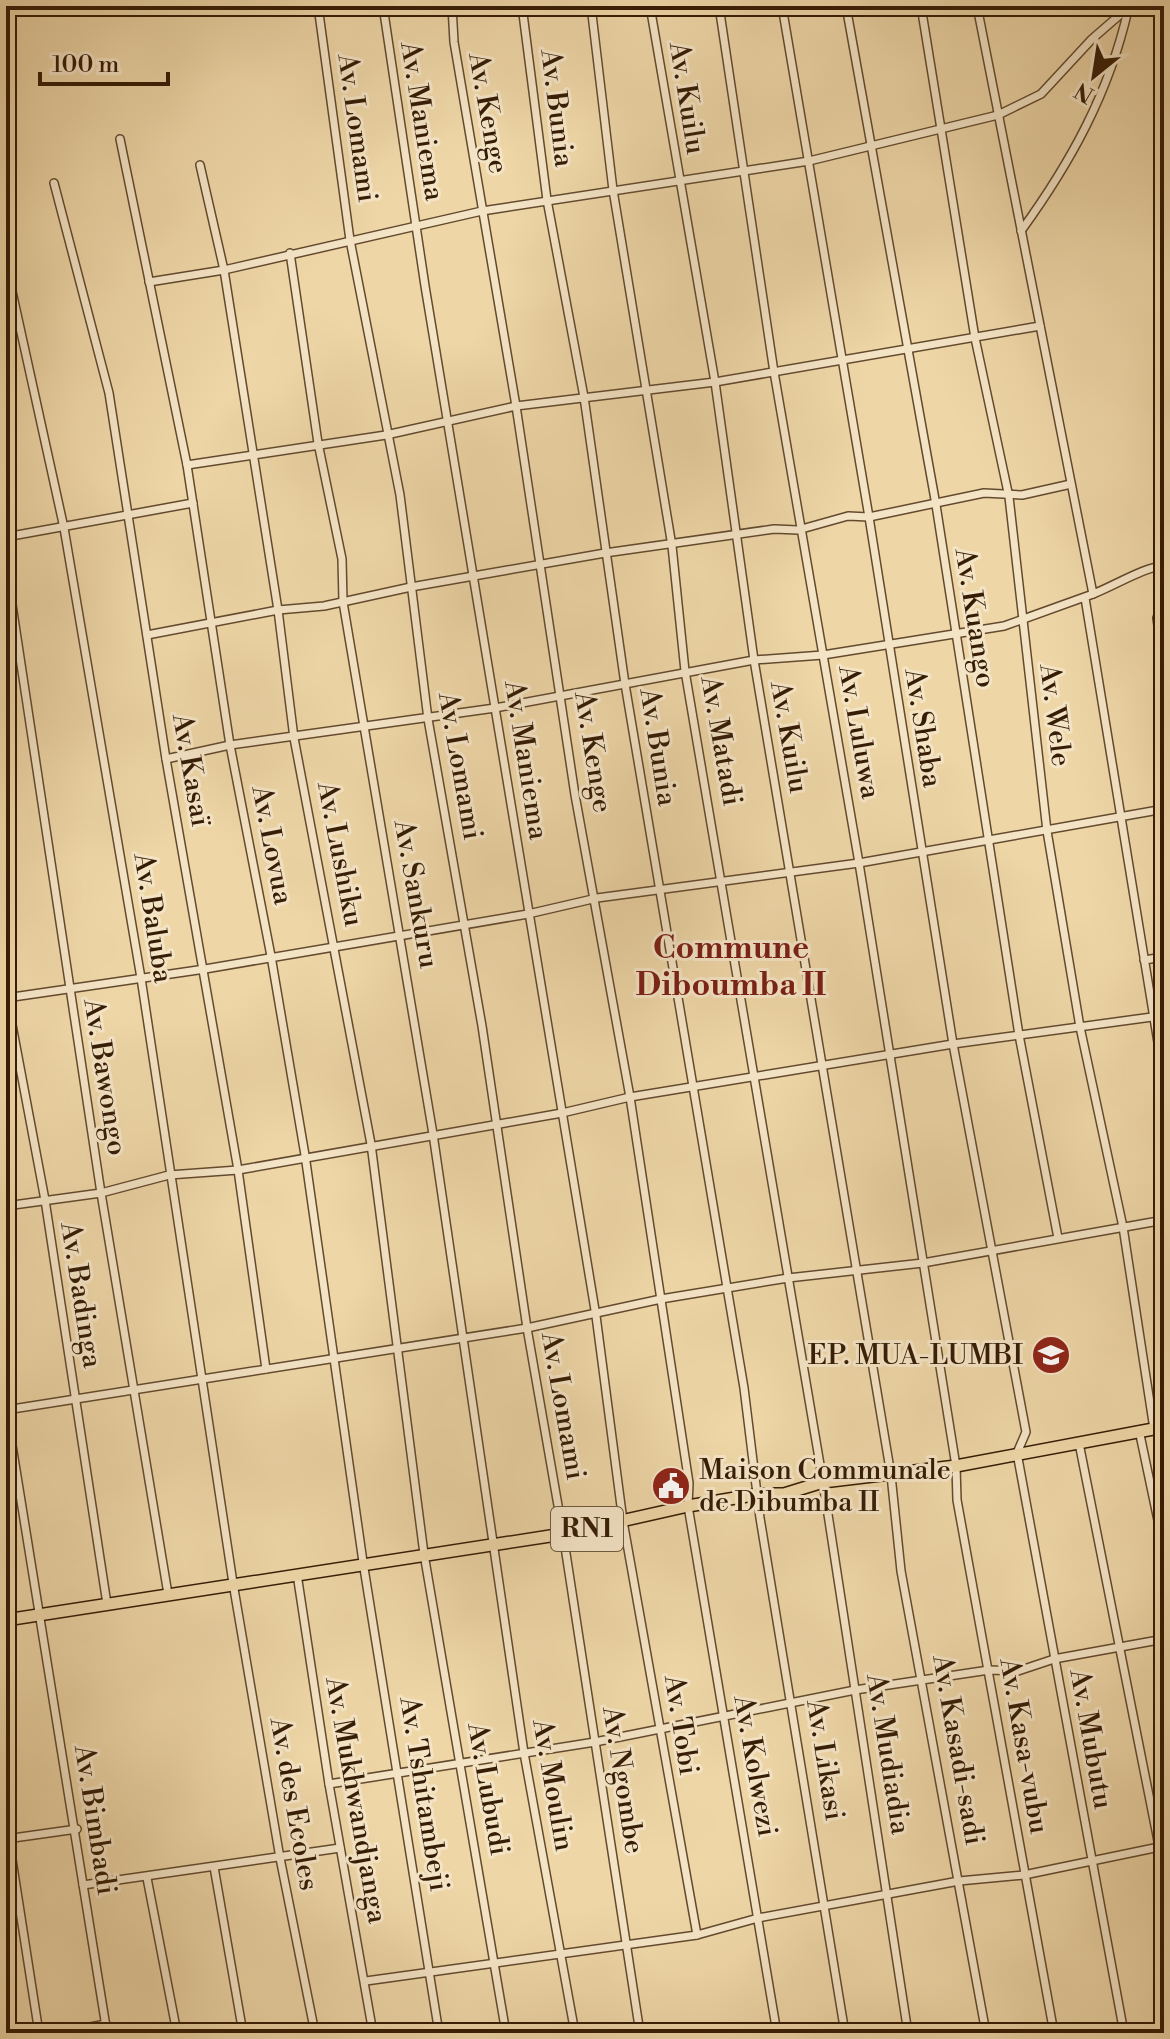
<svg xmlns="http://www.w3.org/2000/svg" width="1170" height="2039" font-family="'Libre Bodoni',serif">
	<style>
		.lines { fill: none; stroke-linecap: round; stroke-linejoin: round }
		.minor-casing { stroke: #634a2e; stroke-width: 10 }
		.trunk-casing { stroke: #351c05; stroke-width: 14 }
		.minor { stroke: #f4e4c6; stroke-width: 7 }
		.trunk { stroke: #eed6a7; stroke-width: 11 }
		.labels { text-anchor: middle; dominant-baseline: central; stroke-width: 6; stroke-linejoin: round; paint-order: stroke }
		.shield { fill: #f4e4c6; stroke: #6e583f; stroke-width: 2 }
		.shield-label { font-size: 26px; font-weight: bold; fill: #351c05 }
		.street-label { font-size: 28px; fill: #351c05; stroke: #f4e4c6 }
		.poi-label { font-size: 28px; fill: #351c05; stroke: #f4e4c6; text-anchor: end }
		.quarter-label { font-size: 32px; font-weight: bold; fill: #7a1f14; stroke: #f4e4c6 }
	</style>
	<rect width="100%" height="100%" fill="#eed6a7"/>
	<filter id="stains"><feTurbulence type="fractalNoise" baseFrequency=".0025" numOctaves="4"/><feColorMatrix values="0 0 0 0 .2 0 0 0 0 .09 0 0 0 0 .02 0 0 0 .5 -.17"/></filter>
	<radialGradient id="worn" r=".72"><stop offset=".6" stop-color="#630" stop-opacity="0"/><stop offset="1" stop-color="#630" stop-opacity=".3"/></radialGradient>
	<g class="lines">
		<defs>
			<g id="minor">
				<path d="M318 6 350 240 400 495 428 719 482 1026 527 1328 563 1534 640 2033"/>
				<path d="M383 6 425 286 596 1316 623 1521 697 1935"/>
				<path d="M452 6 454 42 516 406 575 795 630 1097 689 1483 688 1506 777 2033"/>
				<path d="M522 6 547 200 584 397 625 684 744 1388 760 1518 845 2033"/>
				<path d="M591 6 613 190 672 546 685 671 823 1482 908 2033"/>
				<path d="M650 6 715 382 754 660 891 1475 901 1571 986 2033"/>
				<path d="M719 6 774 372 859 863 956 1466 957 1500 1054 2033"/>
				<path d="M782 6 869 517 953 1044 1026 1432 1017 1453 1124 2033"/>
				<path d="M846 6 936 505 1019 1035 1058 1238"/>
				<path d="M921 6 975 338 1009 497 1047 831 1080 1027 1123 1227 1154 1429"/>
				<path d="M977 6 1093 594C1114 586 1146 566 1164 566"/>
				<path d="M120 139 187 465 230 745 271 956 305 1155 363 1562 439 2033"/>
				<path d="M200 165 224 270 278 610 294 738 371 1144 424 1554 506 2033"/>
				<path d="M54 183 109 393 166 759 238 1170 266 1369"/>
				<path d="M1021 231C1071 162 1109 93 1128 10"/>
				<path d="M290 253 318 443 342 559 343 602 433 1134 524 1753 575 2033"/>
				<path d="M6 264 64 528 141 978 233 1583 280 1858 315 2033"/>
				<path d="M149 282 224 270 482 211 809 161 998 115 1041 94 1092 39 1130 6"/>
				<path d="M187 465 386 435 516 406 715 382 1040 326"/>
				<path d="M6 537 193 503"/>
				<path d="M6 565 101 1193 168 1594"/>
				<path d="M1085 598 1164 1079"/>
				<path d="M1164 601 1157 618 1164 669"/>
				<path d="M147 635 278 610 324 606 411 587 605 553 774 529 798 530 848 516 869 517 984 493 1022 495 1071 484"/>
				<path d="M166 759 230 745 495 708 754 660 823 655 1004 626 1093 594"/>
				<path d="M1144 960 1164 957"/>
				<path d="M6 993 45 1200 107 1604"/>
				<path d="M6 998 205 969 528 914 597 898 859 863 1164 809"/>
				<path d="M6 1206 101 1193 169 1175 238 1170 562 1113 630 1097 953 1044 1152 1017"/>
				<path d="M6 1408 107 2033"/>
				<path d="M6 1410 527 1328 661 1299 788 1278 923 1263 1164 1220"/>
				<path d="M1139 1430 1164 1549"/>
				<path d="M1079 1443 1164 1871"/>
				<path d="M297 1574 329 1784 373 2033"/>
				<path d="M329 1784 595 1742 855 1690 989 1670 1018 1671 1054 1659 1164 1639"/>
				<path d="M6 1821 39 2033"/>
				<path d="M6 1839 77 1829"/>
				<path d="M214 1867 243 2033"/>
				<path d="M147 1878 177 2033"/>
				<path d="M83 1885 340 1848"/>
				<path d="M366 1981 697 1935 758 1918 959 1881 1024 1875 1164 1846"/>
				<path d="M59 2033 106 2024"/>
			</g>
			<path id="trunk" d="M6 1620 563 1534 688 1506 759 1494H784L823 1482 956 1466 1164 1427"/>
		</defs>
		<use href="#minor" class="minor-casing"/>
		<use href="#trunk" class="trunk-casing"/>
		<use href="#minor" class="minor"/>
		<use href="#trunk" class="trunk"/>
	</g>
	<defs>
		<symbol id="school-disc" viewBox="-11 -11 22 22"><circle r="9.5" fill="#8f2418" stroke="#f4e4c6"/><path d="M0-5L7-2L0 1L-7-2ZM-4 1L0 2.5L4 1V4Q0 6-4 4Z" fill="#fff"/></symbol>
		<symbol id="civic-disc" viewBox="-11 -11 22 22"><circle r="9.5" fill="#8f2418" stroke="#f4e4c6"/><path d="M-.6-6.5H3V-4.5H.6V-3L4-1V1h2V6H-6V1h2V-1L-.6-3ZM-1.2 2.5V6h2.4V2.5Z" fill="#fff"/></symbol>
	</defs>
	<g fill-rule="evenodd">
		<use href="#school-disc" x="1029" y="1333" width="44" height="44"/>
		<use href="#civic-disc" x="649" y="1464" width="44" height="44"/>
	</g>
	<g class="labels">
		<rect class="shield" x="551" y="1507" width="72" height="44" rx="6"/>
		<g class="shield-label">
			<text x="587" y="1529">RN1</text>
		</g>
		<g class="street-label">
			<text transform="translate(687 98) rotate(81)">Av. Kuilu</text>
			<text transform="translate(557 108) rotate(83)">Av. Bunia</text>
			<text transform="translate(488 113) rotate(80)">Av. Kenge</text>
			<text transform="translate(422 121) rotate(81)">Av. Maniema</text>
			<text transform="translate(357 128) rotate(82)">Av. Lomami</text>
			<text transform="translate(975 618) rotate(81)">Av. Kuango</text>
			<text transform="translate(1055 715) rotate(83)">Av. Wele</text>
			<text transform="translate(923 728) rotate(81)">Av. Shaba</text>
			<text transform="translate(859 732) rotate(80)">Av. Luluwa</text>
			<text transform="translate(789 737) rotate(80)">Av. Kuilu</text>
			<text transform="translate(721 741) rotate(80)">Av. Matadi</text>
			<text transform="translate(658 747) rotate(81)">Av. Bunia</text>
			<text transform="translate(593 752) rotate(81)">Av. Kenge</text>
			<text transform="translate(526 760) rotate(81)">Av. Maniema</text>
			<text transform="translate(460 766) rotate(80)">Av. Lomami</text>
			<text transform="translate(191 770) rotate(80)">Av. Kasaï</text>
			<text transform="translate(272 845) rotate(79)">Av. Lovua</text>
			<text transform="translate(340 854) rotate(79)">Av. Lushiku</text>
			<text transform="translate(416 894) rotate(80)">Av. Sankuru</text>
			<text transform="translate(153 918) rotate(81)">Av. Baluba</text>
			<text transform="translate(105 1077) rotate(81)">Av. Bawongo</text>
			<text transform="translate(81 1295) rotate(81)">Av. Badinga</text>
			<text transform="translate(563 1406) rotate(80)">Av. Lomami</text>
			<text transform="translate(681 1725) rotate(81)">Av. Tobi</text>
			<text transform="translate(1091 1739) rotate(80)">Av. Mubutu</text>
			<text transform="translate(1024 1746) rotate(80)">Av. Kasa-vubu</text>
			<text transform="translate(958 1750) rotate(80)">Av. Kasadi-sadi</text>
			<text transform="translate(888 1754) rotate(81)">Av. Mudiadia</text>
			<text transform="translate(825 1760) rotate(81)">Av. Likasi</text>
			<text transform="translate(755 1766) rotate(80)">Av. Kolwezi</text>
			<text transform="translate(623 1780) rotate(81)">Av. Ngombe</text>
			<text transform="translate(553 1785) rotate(80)">Av. Moulin</text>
			<text transform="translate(488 1789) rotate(80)">Av. Lubudi</text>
			<text transform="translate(424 1794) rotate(81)">Av. Tshitambeji</text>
			<text transform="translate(356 1800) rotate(80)">Av. Mukhwandjanga</text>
			<text transform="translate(294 1804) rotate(80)">Av. des Ecoles</text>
			<text transform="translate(95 1820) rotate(81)">Av. Bimbadi</text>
		</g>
		<g class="poi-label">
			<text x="1023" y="1355">EP. MUA-LUMBI</text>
			<text x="699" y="1470" text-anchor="start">Maison Communale<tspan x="699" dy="32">de Dibumba II</tspan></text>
		</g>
		<g class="quarter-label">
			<text x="731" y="948">Commune<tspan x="731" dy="37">Diboumba II</tspan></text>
		</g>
	</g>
	<rect width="1170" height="2039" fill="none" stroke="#eed6a7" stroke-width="32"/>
	<rect x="8" y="8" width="1154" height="2023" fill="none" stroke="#351c05" stroke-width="4"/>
	<rect x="16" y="16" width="1138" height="2007" fill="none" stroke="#351c05" stroke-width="2"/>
	<g transform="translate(1094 76) rotate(210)" stroke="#f4e4c6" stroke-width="6" paint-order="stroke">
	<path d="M0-6L14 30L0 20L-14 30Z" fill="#351c05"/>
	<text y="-12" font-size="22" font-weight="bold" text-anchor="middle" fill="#351c05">N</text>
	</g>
	<path d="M40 72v12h128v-12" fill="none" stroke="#351c05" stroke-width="4"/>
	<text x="52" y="72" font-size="24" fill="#351c05" stroke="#f4e4c6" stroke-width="6" paint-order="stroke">100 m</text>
	<rect width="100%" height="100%" filter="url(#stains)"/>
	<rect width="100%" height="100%" fill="url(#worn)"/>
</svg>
